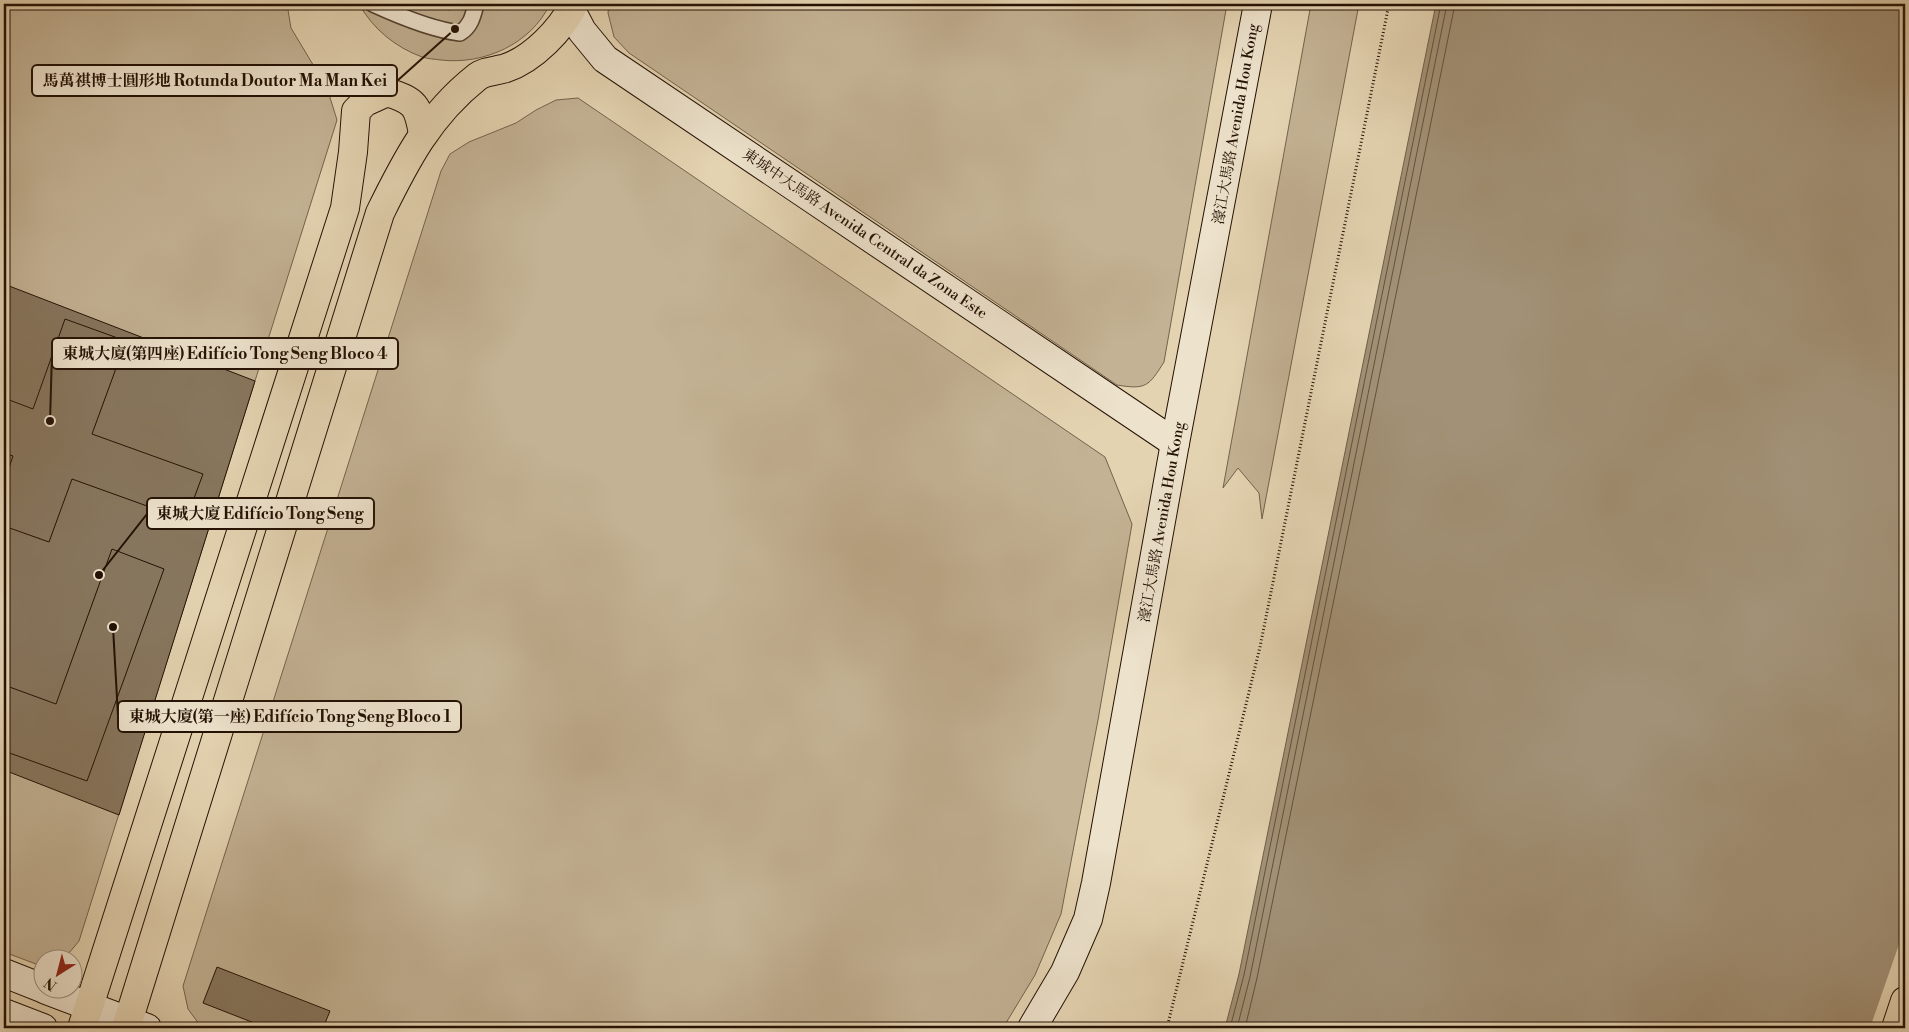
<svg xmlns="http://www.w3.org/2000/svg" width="1909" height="1032" font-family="'Libre Bodoni','Noto Serif SC',serif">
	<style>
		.green { fill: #c3b294; stroke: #73624c }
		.water { fill: #a29176; stroke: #6f5e48 }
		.pier { fill: #e4d3b1 }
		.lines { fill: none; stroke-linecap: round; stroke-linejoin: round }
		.shore { stroke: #62513d; stroke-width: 1 }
		.building { fill: #87765e; stroke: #231104 }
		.service-casing { stroke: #53422f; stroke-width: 18 }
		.secondary-casing { stroke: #231104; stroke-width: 30 }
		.primary-casing { stroke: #231104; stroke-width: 30 }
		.path { stroke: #231104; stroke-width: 3; stroke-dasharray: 1 2.5; stroke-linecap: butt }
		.service { stroke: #ede2cc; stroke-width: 15 }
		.secondary { stroke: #ede2cc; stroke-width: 28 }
		.primary { stroke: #e4d3b1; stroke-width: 28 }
		.labels { text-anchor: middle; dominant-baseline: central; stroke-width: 5; stroke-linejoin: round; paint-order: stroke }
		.street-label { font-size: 15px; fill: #231104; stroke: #ede2cc }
		.leader { fill: none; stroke: #231104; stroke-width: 2 }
		.callout-dot { fill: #231104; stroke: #ede2cc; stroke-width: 2 }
		.callout { fill: #ede2cc; stroke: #231104; stroke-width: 2 }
		.callout-label { font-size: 16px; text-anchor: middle; font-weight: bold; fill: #231104 }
	</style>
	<rect width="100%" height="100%" fill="#e4d3b1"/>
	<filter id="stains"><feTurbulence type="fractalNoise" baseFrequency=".004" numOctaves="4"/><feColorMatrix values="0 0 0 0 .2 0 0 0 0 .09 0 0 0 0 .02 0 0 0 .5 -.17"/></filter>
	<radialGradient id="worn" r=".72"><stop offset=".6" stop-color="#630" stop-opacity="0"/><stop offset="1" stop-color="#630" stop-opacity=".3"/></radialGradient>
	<g class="green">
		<path d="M4 4H287L291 28 327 88 337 120 79 941 64 959 42 960V963L36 964 4 952Z"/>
		<path d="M359 4H550C531 44 484 65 441 60 435 59 428 59 422 57 395 47 373 29 359 4Z"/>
		<path d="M609 4H1227L1164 362C1149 386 1146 390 1117 385L629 53 614 37 608 13Z"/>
		<path d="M1311 4H1359L1262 519 1259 493 1238 468 1223 488Z"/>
		<path d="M578 98 1105 457 1132 524 1098 720 1061 914 1035 975 1003 1028H202L188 1009 183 986 441 171 450 154 469 142 516 123 536 110 556 100Z"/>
	</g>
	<path class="water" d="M1436 4H1905V1028H1225L1239 974Z"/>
	<path class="pier" d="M1905 927V1028H1870Z"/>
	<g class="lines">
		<g class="shore">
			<path d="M1230 1028 1244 975 1441 4"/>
			<path d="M1237 1028 1250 977 1447 4"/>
			<path d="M1245 1028 1257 978 1455 4"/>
		</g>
	</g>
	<g class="building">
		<path d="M430 4H451L450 10Z"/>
		<path d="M4 284 255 381 119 815 4 770Z"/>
		<path d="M65 319 126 341 92 434 203 474 186 520 72 479 49 542 4 526V483L13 456 4 453V398L33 409Z"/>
		<path d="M112 549 164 569 87 781 4 751V685L56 704Z"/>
		<path d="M217 967 330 1011 323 1028H267L203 1003Z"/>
	</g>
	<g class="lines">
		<defs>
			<path id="service" d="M373 4C397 15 434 30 460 33 471 26 473 16 476 4"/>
			<g id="secondary">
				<path d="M571 10 582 31 605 59 1175 443"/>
				<path d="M4 973 42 988"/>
				<path d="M46 990 147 1028"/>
				<path d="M4 1013 43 1028"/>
				<path d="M1032 1028 1065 972 1088 919 1096 883 1175 443 1258 4"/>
			</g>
			<g id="primary">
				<path d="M82 1028 345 208 353 152 356 111 365 102 387 92C415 101 418 105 423 134"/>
				<path d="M126 1028 380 213C406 160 429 115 477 77 484 71 497 71 506 68 533 59 562 29 574 4"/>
				<path d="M1896 1028 1905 1001"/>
			</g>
		</defs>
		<use href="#service" class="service-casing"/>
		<use href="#secondary" class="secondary-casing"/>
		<use href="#primary" class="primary-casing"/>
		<path class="path" d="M1167 1028 1260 647 1389 4"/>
		<use href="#service" class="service"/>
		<use href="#secondary" class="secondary"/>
		<use href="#primary" class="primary"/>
	</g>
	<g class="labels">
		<g class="street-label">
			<text transform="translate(1236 124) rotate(-80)">濠江大馬路 Avenida Hou Kong</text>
			<text transform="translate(865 234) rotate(34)">東城中大馬路 Avenida Central da Zona Este</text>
			<text transform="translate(1162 522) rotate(-80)">濠江大馬路 Avenida Hou Kong</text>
		</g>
	</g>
	<path class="leader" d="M455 29L397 81M50 421L52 353M99 575L147 514M113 627L118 716"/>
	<g class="callout-dot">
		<circle cx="455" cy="29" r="5"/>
		<circle cx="50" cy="421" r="5"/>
		<circle cx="99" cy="575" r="5"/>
		<circle cx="113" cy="627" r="5"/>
	</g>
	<g class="callout">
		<rect x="32" y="65" width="365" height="31" rx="5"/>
		<rect x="52" y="338" width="346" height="31" rx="5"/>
		<rect x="147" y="498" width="227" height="31" rx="5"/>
		<rect x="118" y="701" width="343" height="31" rx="5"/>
	</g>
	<g class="callout-label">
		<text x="215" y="86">馬萬祺博士圓形地 Rotunda Doutor Ma Man Kei</text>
		<text x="225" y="359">東城大廈(第四座) Edifício Tong Seng Bloco 4</text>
		<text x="260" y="519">東城大廈 Edifício Tong Seng</text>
		<text x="290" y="722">東城大廈(第一座) Edifício Tong Seng Bloco 1</text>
	</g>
	<rect width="1909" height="1032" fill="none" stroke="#e4d3b1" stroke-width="20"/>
	<rect x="5" y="5" width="1899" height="1022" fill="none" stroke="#231104" stroke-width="2.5"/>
	<rect x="10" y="10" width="1889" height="1012" fill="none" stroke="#231104"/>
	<g transform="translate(58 974) rotate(216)"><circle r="24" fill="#ede2cc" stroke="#9c8e7c"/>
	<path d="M0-4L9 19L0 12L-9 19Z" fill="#8f2418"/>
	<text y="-8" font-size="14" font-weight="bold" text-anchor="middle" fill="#231104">N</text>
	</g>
	<rect width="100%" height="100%" filter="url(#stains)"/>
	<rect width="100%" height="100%" fill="url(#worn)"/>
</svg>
